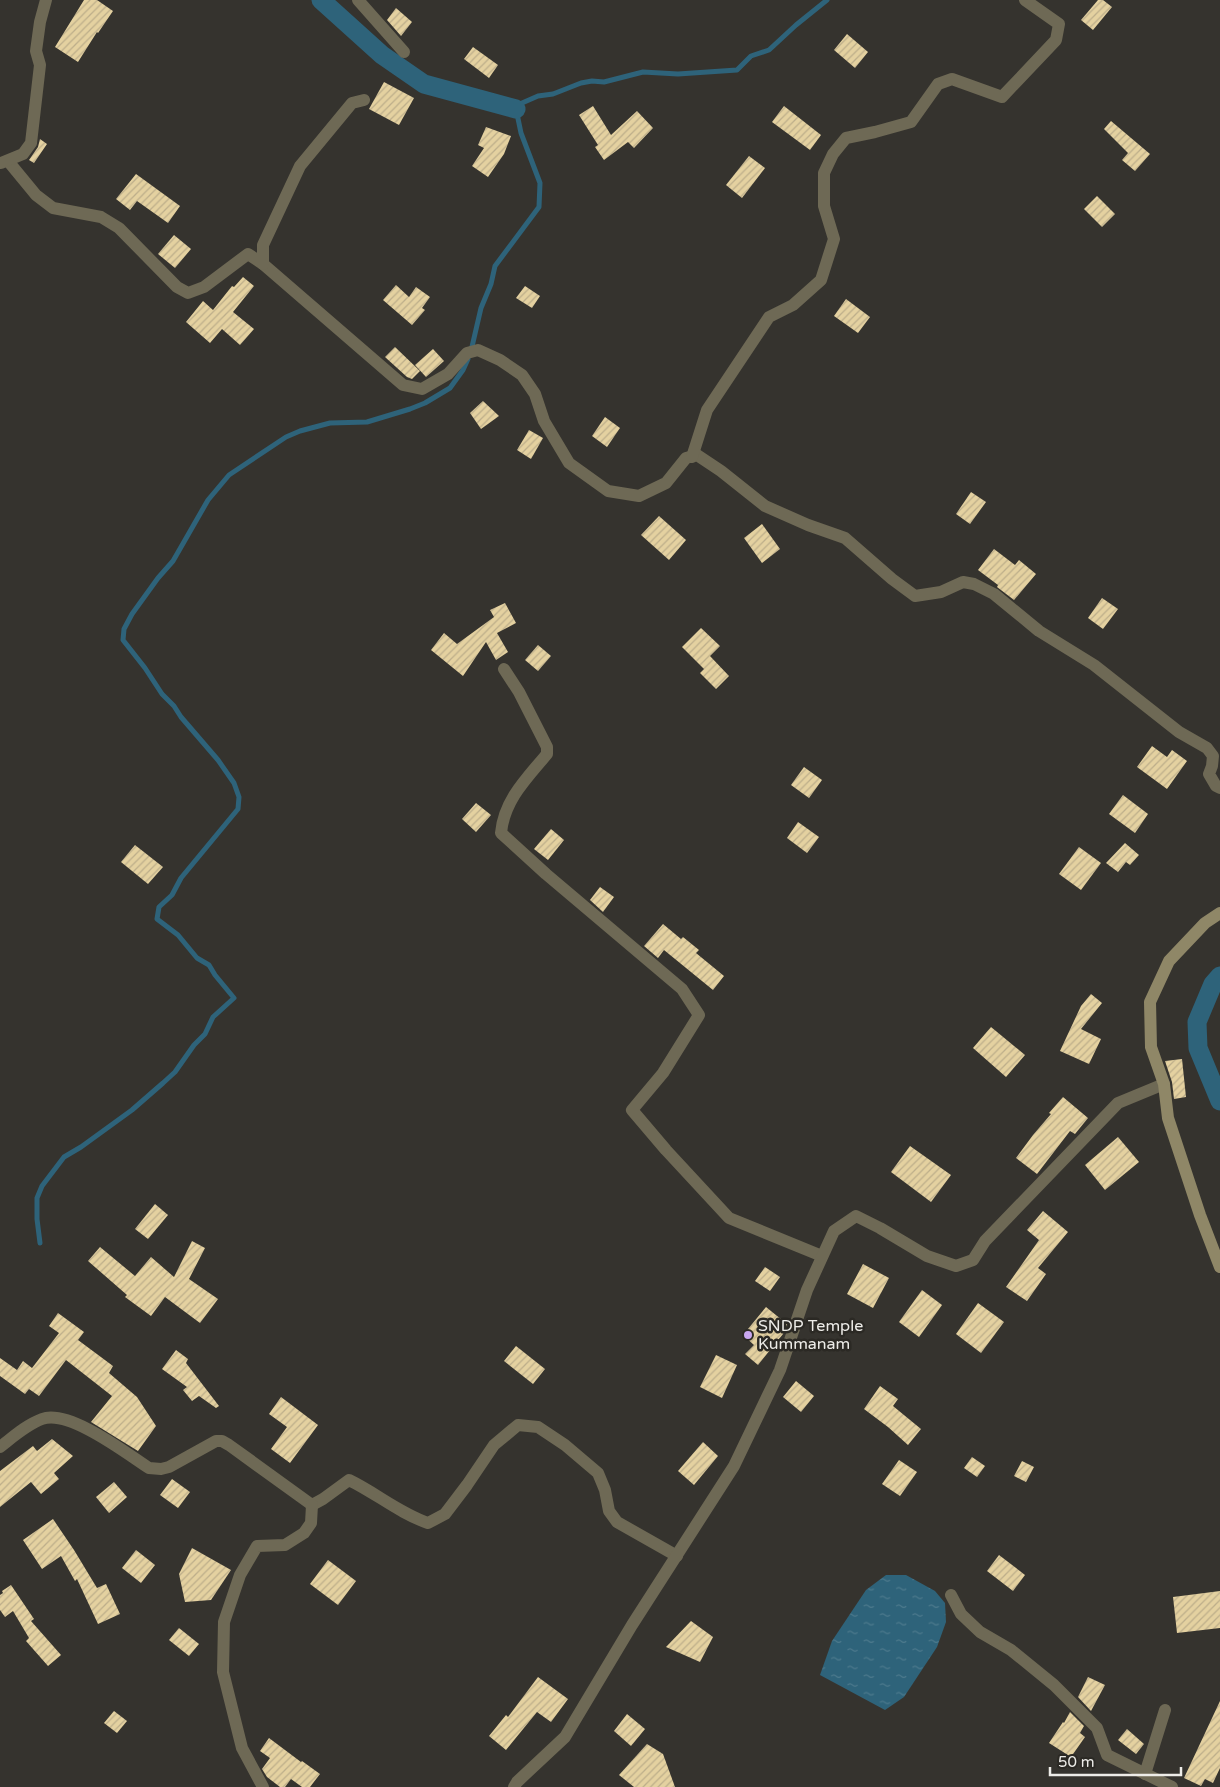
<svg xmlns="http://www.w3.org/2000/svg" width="1220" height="1787" font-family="'Varela Round',sans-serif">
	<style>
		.water { fill: url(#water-ripples) }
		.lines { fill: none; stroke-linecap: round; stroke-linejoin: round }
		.stream { stroke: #2e637a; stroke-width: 5 }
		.canal { stroke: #2e637a; stroke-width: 19 }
		.building { fill: url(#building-hatch) }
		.minor { stroke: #6e6955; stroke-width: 12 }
		.secondary { stroke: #8f8767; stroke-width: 12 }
		.poi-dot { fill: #c8a6ef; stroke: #2b2924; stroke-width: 2 }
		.labels { text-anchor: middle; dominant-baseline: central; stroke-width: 5; stroke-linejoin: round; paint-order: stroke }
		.poi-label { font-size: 16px; fill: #edece8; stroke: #2b2924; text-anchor: start }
	</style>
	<defs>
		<pattern id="water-ripples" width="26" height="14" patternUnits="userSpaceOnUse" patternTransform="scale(1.25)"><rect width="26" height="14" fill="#2e637a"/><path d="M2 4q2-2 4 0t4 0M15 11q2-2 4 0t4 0" fill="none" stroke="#4d7a8d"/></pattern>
		<pattern id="building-hatch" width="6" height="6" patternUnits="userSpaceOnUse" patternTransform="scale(1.25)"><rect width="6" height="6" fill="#e4d1a0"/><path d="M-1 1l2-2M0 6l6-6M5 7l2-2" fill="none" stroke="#bdae8a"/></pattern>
	</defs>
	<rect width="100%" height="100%" fill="#35332e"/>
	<path class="water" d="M886 1575H906L935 1591 945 1603 946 1622 937 1647 904 1697 885 1710 820 1675 832 1641 866 1590Z"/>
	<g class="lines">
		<g class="stream">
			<path d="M471 351 481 308 491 284 495 266 539 207 540 183 521 133 516 109 522 103 538 96 553 94 581 83 592 81 604 82 643 72 678 74 737 70 751 56 769 50 796 25 827 0"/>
			<path d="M40 1243 37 1219V1198L42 1186 64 1157 81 1147 132 1110 163 1083 175 1072 194 1045 205 1034 213 1017 234 998 215 975 209 965 197 958 178 935 157 919 159 907 172 895 181 878 238 809 239 797 234 783 218 760 181 717 174 706 162 694 145 668 123 640 124 629 132 614 158 578 173 561 208 500 229 475 286 437 300 431 330 423 367 422 410 409 425 403 450 388 463 370 468 359"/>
		</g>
		<g class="canal">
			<path d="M321 0 382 55 424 84 516 109"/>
			<path d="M1220 976 1213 984 1197 1022 1198 1048 1220 1101"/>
		</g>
	</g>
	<g class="building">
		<path d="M84 0H97L113 11 98 33 97 32 78 62 55 47Z"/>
		<path d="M1098 0H1103L1112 7 1093 30 1081 20Z"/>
		<path d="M396 8 412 22 401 36 387 20Z"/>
		<path d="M847 34 868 52 855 68 834 50Z"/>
		<path d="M473 47 498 65 489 78 464 59Z"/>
		<path d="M384 82 414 98 399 125 369 109Z"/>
		<path d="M593 106 611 135 637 111 653 128 634 148 628 142 604 160 595 147 598 145 579 115Z"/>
		<path d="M784 106 821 135 810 150 772 122Z"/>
		<path d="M1111 121 1150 154 1135 171 1122 160 1128 153 1104 129Z"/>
		<path d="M486 127 511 136 504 154 488 177 472 166 484 148 478 145Z"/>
		<path d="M40 139 47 144 34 163 29 160 38 147Z"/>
		<path d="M749 156 765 168 742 198 726 185Z"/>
		<path d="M136 174 180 206 168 223 137 201 130 210 116 199Z"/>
		<path d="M1097 196 1115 214 1102 227 1084 209Z"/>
		<path d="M174 235 191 249 175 268 158 254Z"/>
		<path d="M243 277 254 286 233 312 254 329 240 345 222 329 210 343 186 322 203 301 213 310 232 286 234 287Z"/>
		<path d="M396 285 409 297 416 287 430 297 422 308 425 310 412 325 383 300Z"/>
		<path d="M525 286 540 296 532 308 516 298Z"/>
		<path d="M846 299 870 317 858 333 834 316Z"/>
		<path d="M395 347 420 371 412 379 407 377 385 357Z"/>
		<path d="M433 349 444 361 426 377 415 365Z"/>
		<path d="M483 401 499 416 481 429 470 413Z"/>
		<path d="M605 417 620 428 607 447 592 436Z"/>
		<path d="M529 430 543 438 531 459 517 450Z"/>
		<path d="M971 492 986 502 970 524 956 514Z"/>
		<path d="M659 516 686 540 669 560 641 535Z"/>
		<path d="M762 524 780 549 762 563 744 538Z"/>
		<path d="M994 549 1015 565 1019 560 1036 574 1014 600 997 587 998 585 978 570Z"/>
		<path d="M1102 598 1118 609 1103 629 1088 618Z"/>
		<path d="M505 603 516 623 497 633 508 652 496 660 486 642 463 676 431 650 444 633 457 644 494 617 490 610Z"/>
		<path d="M701 628 720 646 710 656 729 676 716 689 700 673 704 669 682 647Z"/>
		<path d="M538 645 551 656 538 671 525 660Z"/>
		<path d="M1152 746 1167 757 1172 750 1187 761 1167 789 1137 767Z"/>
		<path d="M804 767 822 780 809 798 791 785Z"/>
		<path d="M1123 795 1148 814 1135 833 1109 814Z"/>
		<path d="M476 803 491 815 476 832 462 819Z"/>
		<path d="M798 822 819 837 807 853 787 838Z"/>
		<path d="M551 829 564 840 548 860 534 849Z"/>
		<path d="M1125 843 1139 855 1130 865 1126 862 1118 872 1106 863Z"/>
		<path d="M135 845 163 867 148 884 121 862Z"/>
		<path d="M1079 847 1101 863 1081 890 1059 874Z"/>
		<path d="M600 887 614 897 603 912 590 900Z"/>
		<path d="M663 924 681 939 683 937 699 950 696 953 724 976 713 990 664 950 658 958 644 946Z"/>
		<path d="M1091 994 1102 1003 1081 1029 1101 1039 1089 1064 1060 1051 1081 1006Z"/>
		<path d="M991 1027 1025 1055 1006 1077 973 1048Z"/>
		<path d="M1182 1059 1186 1097 1174 1099 1172 1082 1165 1061Z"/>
		<path d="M1063 1097 1088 1118 1075 1134 1070 1131 1037 1174 1016 1158 1033 1135 1051 1114 1049 1113Z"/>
		<path d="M1118 1137 1139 1162 1105 1190 1085 1165Z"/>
		<path d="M910 1146 951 1175 931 1202 891 1172Z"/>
		<path d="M155 1204 168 1215 148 1239 135 1229Z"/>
		<path d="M1043 1211 1068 1232 1038 1268 1046 1274 1027 1301 1006 1287 1039 1240 1027 1230Z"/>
		<path d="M192 1241 205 1248 189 1279 218 1299 200 1323 165 1297 151 1316 125 1297 127 1295 88 1261 100 1247 135 1276 151 1257 174 1277Z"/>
		<path d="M863 1264 889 1278 873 1308 847 1294Z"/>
		<path d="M765 1267 780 1277 770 1291 755 1281Z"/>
		<path d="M922 1290 942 1305 919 1337 899 1322Z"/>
		<path d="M978 1303 1004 1322 981 1353 956 1334Z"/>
		<path d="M766 1307 787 1324 783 1334 758 1365 745 1354 754 1345 743 1335Z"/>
		<path d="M58 1313 84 1332 78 1340 113 1366 109 1373 137 1397 156 1426 138 1451 91 1422 112 1396 66 1360 39 1396 29 1389 25 1394 0 1376V1358L17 1370 23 1361 32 1368 59 1333 49 1326Z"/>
		<path d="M516 1346 545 1369 533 1384 504 1361Z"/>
		<path d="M176 1350 188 1359 186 1363 219 1406 216 1408 199 1396 192 1401 183 1390 187 1387 162 1369Z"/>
		<path d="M716 1355 737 1365 722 1398 700 1387Z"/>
		<path d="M796 1381 814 1396 801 1412 783 1397Z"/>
		<path d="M880 1386 898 1399 893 1406 921 1429 908 1445 888 1427 864 1409Z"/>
		<path d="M281 1397 318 1425 290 1463 271 1449 287 1427 269 1414Z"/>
		<path d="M52 1439 73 1456 54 1473 59 1479 41 1494 31 1482 0 1507V1471L33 1446 37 1451Z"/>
		<path d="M703 1442 718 1456 694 1485 678 1471Z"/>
		<path d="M972 1457 985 1466 977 1477 964 1468Z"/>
		<path d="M899 1460 917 1472 900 1496 882 1484Z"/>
		<path d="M1022 1461 1034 1467 1026 1482 1014 1476Z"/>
		<path d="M172 1479 190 1492 178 1508 160 1495Z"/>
		<path d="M114 1482 127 1497 109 1513 96 1497Z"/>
		<path d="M53 1519 74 1550 97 1588 106 1584 120 1614 98 1624 77 1579 75 1581 61 1556 42 1569 23 1540Z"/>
		<path d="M192 1548 231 1570 211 1600 185 1602 179 1574Z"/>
		<path d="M136 1550 155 1565 141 1583 122 1568Z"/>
		<path d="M999 1555 1025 1575 1013 1591 987 1571Z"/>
		<path d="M328 1560 356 1581 338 1605 310 1584Z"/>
		<path d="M11 1585 34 1619 31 1621 61 1655 48 1666 26 1641 29 1638 13 1611 5 1617 0 1610V1595L3 1593 2 1591Z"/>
		<path d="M1220 1591V1628L1177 1633 1173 1597Z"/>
		<path d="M691 1621 713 1637 700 1662 666 1647Z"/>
		<path d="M179 1628 199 1644 189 1656 169 1640Z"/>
		<path d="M538 1677 568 1699 551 1722 537 1712 506 1750 489 1736 506 1715 508 1717Z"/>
		<path d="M1088 1677 1105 1685 1091 1711 1078 1697Z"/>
		<path d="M1220 1701V1768L1213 1783 1205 1779 1201 1786 1184 1778Z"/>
		<path d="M114 1711 127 1721 117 1733 104 1723Z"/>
		<path d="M1070 1712 1084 1726 1080 1733 1085 1737 1071 1757 1049 1743 1063 1722 1064 1723Z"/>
		<path d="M627 1714 645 1729 631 1746 614 1731Z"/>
		<path d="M1127 1729 1144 1744 1136 1754 1118 1740Z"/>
		<path d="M269 1738 301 1762 302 1761 320 1774 310 1787H302L291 1779 285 1787H280L267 1777 262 1769 270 1758 260 1751Z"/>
		<path d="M647 1744 663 1754 675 1787H634L619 1775Z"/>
	</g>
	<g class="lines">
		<g class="minor">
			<path d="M358 0 404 52"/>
			<path d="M8 161 36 195 53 208 101 217 119 228 177 287 188 293 204 287 248 254 263 264 403 385 422 389 448 374 467 353 478 350 500 360 522 375 535 394 544 421 569 463 608 491 639 496 666 483 686 458 697 455 721 471 765 506 808 525 845 538 892 579 915 596 941 592 963 582 974 584 994 594 1039 631 1094 665 1179 732 1207 748 1213 756 1212 766 1209 774 1216 786 1220 788"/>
			<path d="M1 163 23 154 31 143 40 65 36 51 40 22 46 0"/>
			<path d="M263 264V245L300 166 352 103 364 100"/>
			<path d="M692 457 707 410 769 317 793 305 821 280 834 239 824 206V173L833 154 846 138 875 132 911 122 938 84 952 79 1002 97 1056 40 1059 24 1025 0"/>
			<path d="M504 669 519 692 547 747V754C527 778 504 800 501 833L546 874 682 989 699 1015 663 1073 632 1110 666 1150 729 1218 822 1256"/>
			<path d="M0 1447C13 1437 26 1425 42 1419 69 1409 126 1453 149 1468L161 1469 169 1467 216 1441H222L229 1445 312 1505 323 1499 349 1480C376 1493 399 1513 428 1523L445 1514 467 1485 494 1445 518 1425 538 1427 565 1445 598 1473 605 1490 609 1511 617 1522 677 1556"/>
			<path d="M951 1595 961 1614 980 1632 1011 1650 1054 1685 1097 1728 1107 1755 1172 1787"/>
			<path d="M1145 1774 1165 1710"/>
			<path d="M263 1787 242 1748 223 1672 224 1622 240 1575 257 1546 285 1545 304 1533 311 1523 312 1505"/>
			<path d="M514 1787 517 1782 565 1737 632 1625 734 1466 780 1370 807 1290 834 1231 856 1216 880 1228 927 1256 956 1266 973 1260 985 1241 1118 1103 1164 1084"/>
		</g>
		<path class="secondary" d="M1220 913 1205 923 1169 961 1150 1002 1151 1047 1164 1084 1168 1118 1200 1215 1220 1267"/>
	</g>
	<circle class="poi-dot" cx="748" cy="1335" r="5"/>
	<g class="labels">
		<g class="poi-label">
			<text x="758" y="1326">SNDP Temple<tspan x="758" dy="18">Kummanam</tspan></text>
		</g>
	</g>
	<path d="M1050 1767v8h131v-8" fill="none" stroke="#edece8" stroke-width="2.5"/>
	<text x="1058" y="1767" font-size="15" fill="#edece8" stroke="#2b2924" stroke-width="4" paint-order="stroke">50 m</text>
</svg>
